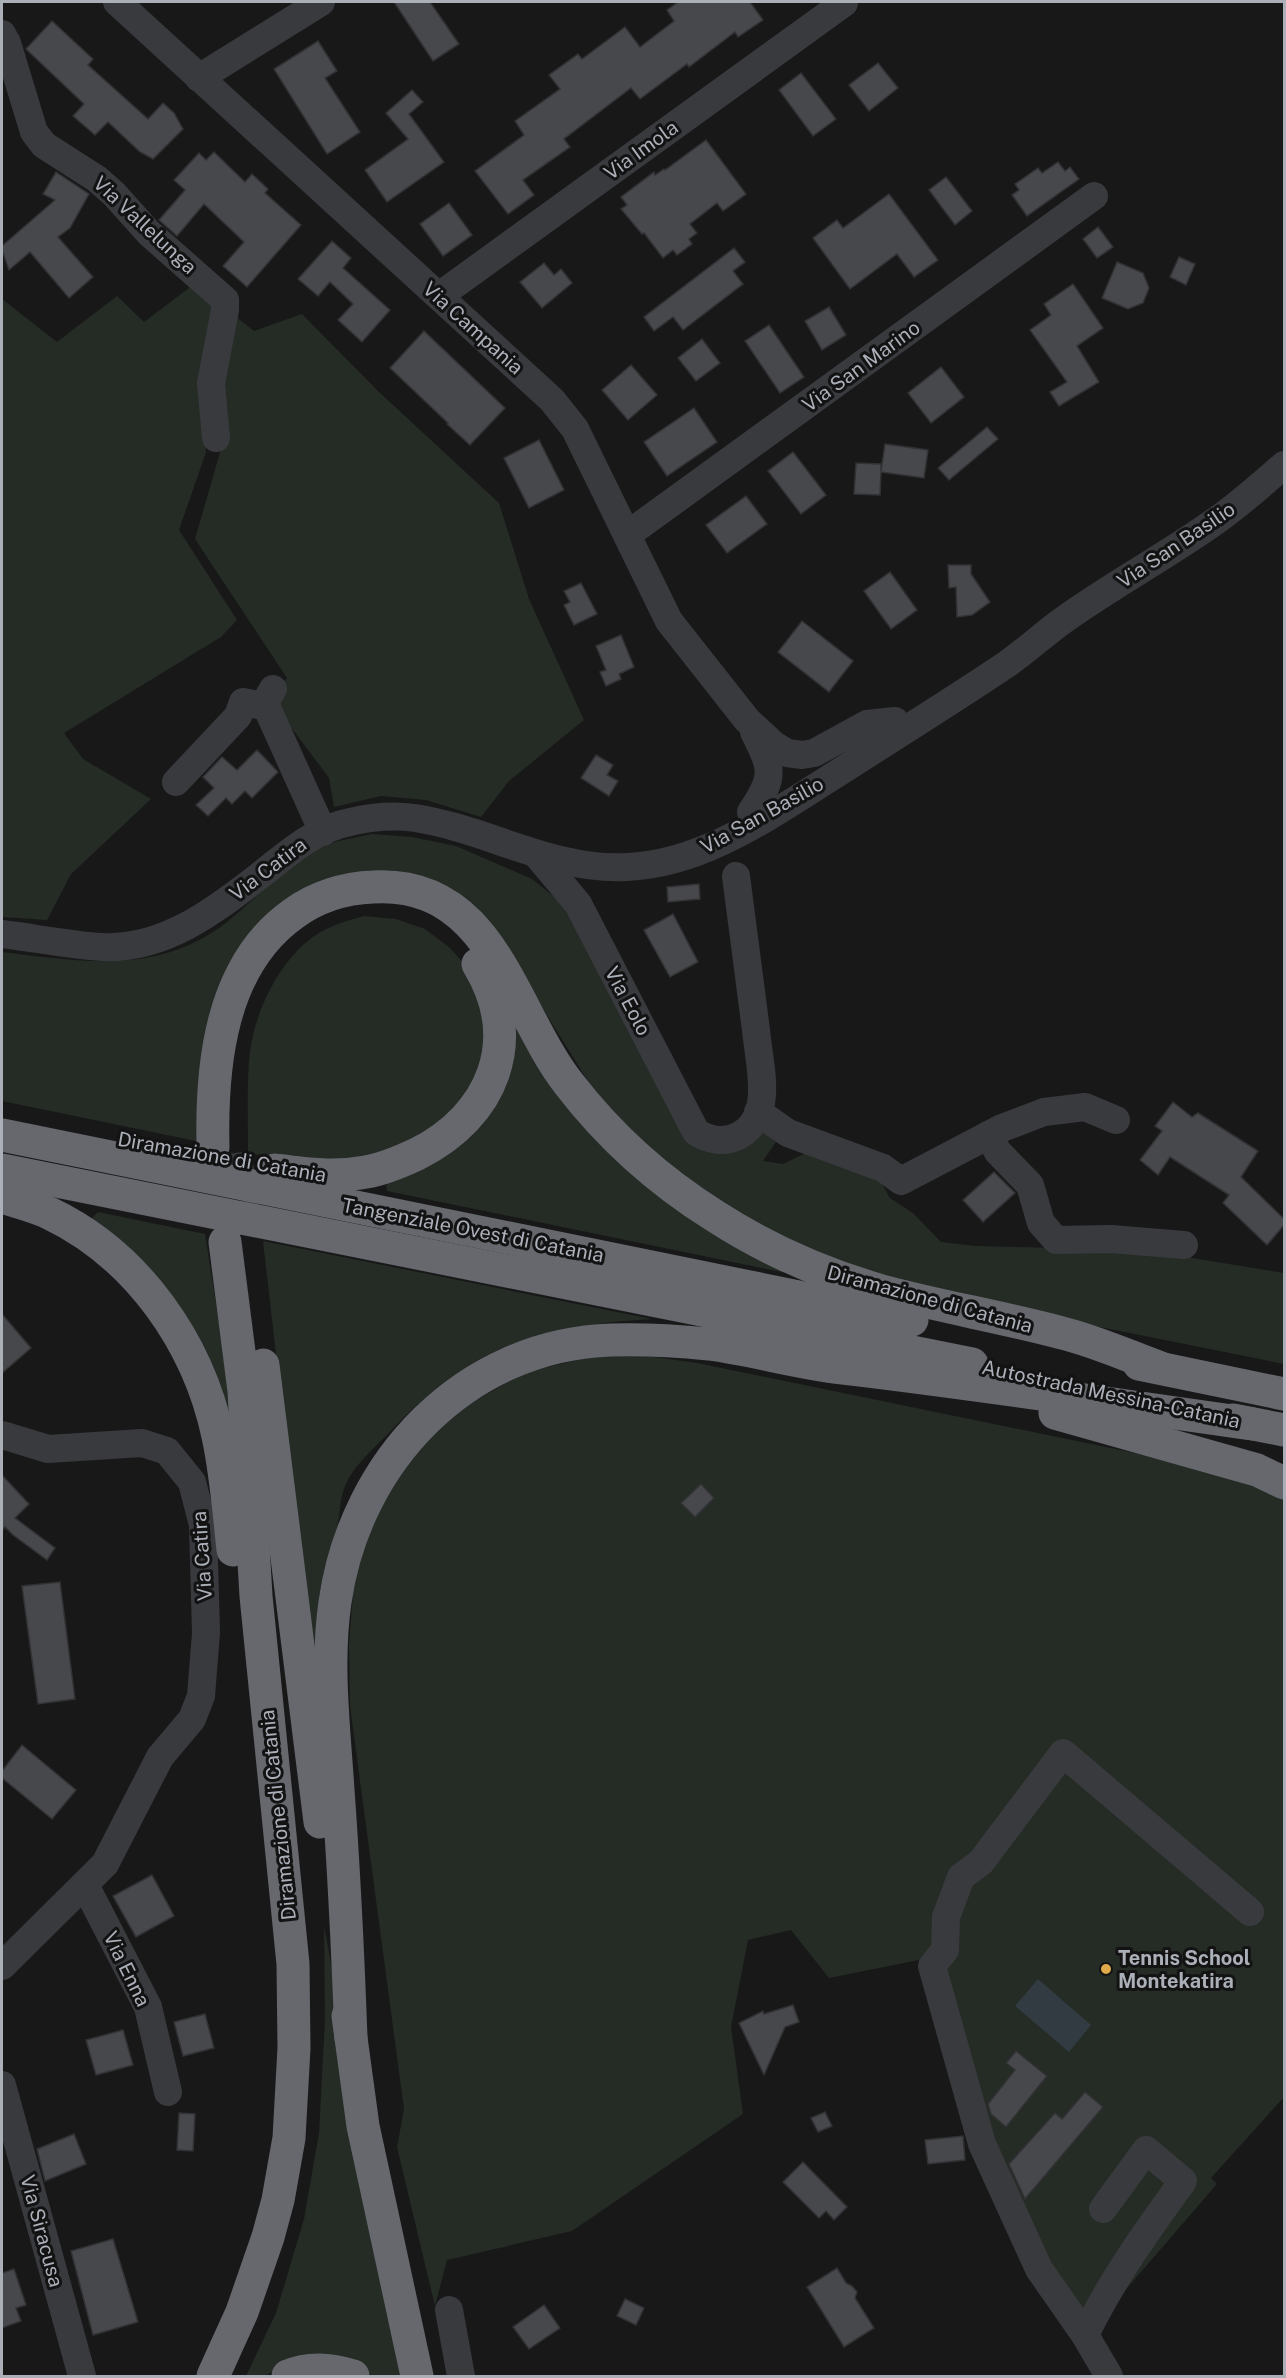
<svg xmlns="http://www.w3.org/2000/svg" width="1286" height="2378" font-family="'Public Sans',sans-serif">
	<style>
		.green { fill: #242c25 }
		.water { fill: #323b41 }
		.building { fill: #47484c; stroke: #323235; stroke-width: 1.5 }
		.lines { fill: none; stroke-linecap: round; stroke-linejoin: round }
		.highway-tunnel { stroke: #353639; stroke-width: 33; stroke-dasharray: 33 16; stroke-linecap: butt }
		.minor { stroke: #393a3e; stroke-width: 28 }
		.highway { stroke: #66686e; stroke-width: 33 }
		.poi-dot { fill: #dfa94a; stroke: #131314; stroke-width: 2 }
		.labels { text-anchor: middle; dominant-baseline: central; stroke-width: 6; stroke-linejoin: round; paint-order: stroke }
		.street-label { font-size: 20px; fill: #abafb8; stroke: #131314 }
		.poi-label { font-size: 20px; font-weight: bold; fill: #abafb8; stroke: #131314; text-anchor: start }
	</style>
	<rect width="100%" height="100%" fill="#181819"/>
	<g class="green">
		<path d="M193 285 216 308 202 380 206 452 179 530 237 620 221 637 64 733 83 759 151 799 71 874 47 920 2 917V299L57 342 117 296 144 322Z"/>
		<path d="M231 313 254 331 302 314 379 392 499 503 529 599 584 720 509 781 481 817 426 800 381 796 334 807 329 778 270 699 287 678 195 539 223 442 215 386Z"/>
		<path d="M372 834 412 837 456 846 532 879 558 900 574 921 683 1128H765L780 1136 763 1161 783 1164 810 1151 880 1180 890 1198 913 1213 941 1242 976 1246 1143 1250 1284 1273V1364L915 1290 830 1264 697 1191 604 1107 499 938 466 902 309 891 208 1032 198 1082 196 1141 2 1101V952C77 961 152 975 219 928 255 902 290 858 332 843 345 839 359 837 372 834Z"/>
		<path d="M364 916 396 919 425 929 450 948 468 968 484 996 485 1064 449 1120 390 1154 310 1163 248 1153C248 1123 247 1091 249 1061 252 1017 277 963 313 937 328 926 346 921 364 916Z"/>
		<path d="M509 1004 540 1066 806 1277 387 1191 386 1180 453 1145Z"/>
		<path d="M98 1212 205 1234 235 1425 90 1220Z"/>
		<path d="M263 1241 652 1319C534 1326 469 1347 387 1435 371 1451 350 1469 343 1492 340 1502 340 1513 338 1523 334 1542 326 1561 322 1580 312 1625 317 1683 319 1729Z"/>
		<path d="M599 1355 647 1356 697 1363 1223 1471 1284 1494V2097L1211 2178 1217 2184 1109 2309 1084 2315 1031 2233 924 1959 829 1978 791 1930 748 1940 731 2027 743 2114 572 2231 447 2260 435 2306 397 2147 404 2109 350 1706 349 1644 353 1593 362 1547 398 1470 457 1411 526 1372Z"/>
		<path d="M324 1926 408 2376H374L355 2367 277 2369 265 2376H246L276 2313 304 2219 319 2133 325 2019Z"/>
	</g>
	<path class="water" d="M1038 1979 1091 2025 1069 2052 1015 2006Z"/>
	<g class="building">
		<path d="M394 2H430L459 44 433 61Z"/>
		<path d="M678 2H750L763 20 738 37 735 32 689 67 687 64 640 99 631 88 564 139 570 147 523 180 534 195 508 214 475 171 524 135 515 121 560 89 549 75 578 54 582 59 625 27 640 47 674 21 667 10Z"/>
		<path d="M52 21 93 59 88 65 148 119 163 103 174 113 183 129 153 159 140 152 108 122 95 135 73 116 84 104 26 49Z"/>
		<path d="M318 41 337 71 325 78 360 132 327 154 274 69Z"/>
		<path d="M878 63 898 88 869 111 849 85Z"/>
		<path d="M801 73 836 119 813 136 779 90Z"/>
		<path d="M412 90 423 102 409 114 444 162 387 202 365 170 408 139 386 113Z"/>
		<path d="M706 140 746 194 723 211 717 203 690 224 697 233 689 239 692 244 677 255 673 250 663 258 644 233 642 234 621 209 627 205 621 197 654 172 655 175 664 169 665 170Z"/>
		<path d="M214 152 245 182 252 174 268 189 265 193 301 225 247 287 223 266 244 242 204 204 177 236 159 220 185 190 174 180 199 153 206 160Z"/>
		<path d="M1058 162 1065 171 1070 167 1079 179 1027 216 1012 195 1019 190 1015 184 1038 168 1042 173Z"/>
		<path d="M56 172 89 194 70 228 58 237 93 277 69 298 30 252 9 270 2 250V246L55 200 43 194Z"/>
		<path d="M946 177 972 211 955 225 929 190Z"/>
		<path d="M889 194 938 260 914 277 897 254 850 289 813 238 837 220 843 228Z"/>
		<path d="M449 203 472 235 443 256 420 224Z"/>
		<path d="M1098 227 1113 247 1097 258 1083 239Z"/>
		<path d="M332 241 351 258 343 268 390 310 362 342 338 320 353 304 330 282 318 296 298 279Z"/>
		<path d="M734 248 745 262 733 271 743 284 683 330 673 317 654 331 644 317Z"/>
		<path d="M1179 257 1195 264 1186 285 1170 277Z"/>
		<path d="M1117 262 1143 273 1149 288 1143 303 1128 309 1102 298Z"/>
		<path d="M544 263 554 275 561 269 572 283 542 308 520 282Z"/>
		<path d="M1073 284 1103 328 1077 346 1099 382 1059 406 1050 392 1067 382 1030 330 1051 315 1044 304Z"/>
		<path d="M829 307 846 335 822 350 805 321Z"/>
		<path d="M769 325 804 377 780 393 745 341Z"/>
		<path d="M424 331 505 408 470 445 447 424 448 423 390 368Z"/>
		<path d="M702 339 720 363 696 381 678 358Z"/>
		<path d="M631 365 657 395 628 420 602 390Z"/>
		<path d="M941 367 964 397 931 423 908 393Z"/>
		<path d="M694 408 717 442 667 476 644 442Z"/>
		<path d="M987 427 998 439 949 480 938 468Z"/>
		<path d="M539 440 564 490 529 508 504 458Z"/>
		<path d="M885 444 928 450 924 478 881 472 880 495 854 494 856 463 881 464V471Z"/>
		<path d="M793 452 826 495 801 514 768 471Z"/>
		<path d="M746 496 767 524 727 553 706 525Z"/>
		<path d="M948 565H971V574L990 602 972 615 957 617 956 587 949 588Z"/>
		<path d="M890 572 917 610 891 629 864 591Z"/>
		<path d="M581 583 597 614 574 625 564 605 570 602 564 591Z"/>
		<path d="M802 621 853 661 829 692 778 652Z"/>
		<path d="M621 635 634 667 619 674 621 679 606 686 600 672 606 670 596 646Z"/>
		<path d="M257 750 278 772 252 798 245 791 232 804 226 798 208 816 196 805 214 788 203 777 222 757 237 770Z"/>
		<path d="M596 755 613 765 607 775 618 781 609 796 581 778Z"/>
		<path d="M699 884 700 899 668 902 667 887Z"/>
		<path d="M673 914 698 962 670 977 644 930Z"/>
		<path d="M1173 1102 1192 1117 1198 1113 1258 1151 1241 1177 1284 1219V1225L1267 1245 1223 1203 1229 1195 1170 1157 1158 1175 1140 1160 1162 1131 1155 1126Z"/>
		<path d="M994 1172 1015 1193 983 1222 963 1200Z"/>
		<path d="M2 1314 31 1348 2 1373Z"/>
		<path d="M2 1475 29 1504 15 1518 55 1548 47 1560 13 1535 5 1527 2 1531Z"/>
		<path d="M701 1484 714 1498 695 1517 681 1503Z"/>
		<path d="M60 1582 75 1699 38 1704 22 1586Z"/>
		<path d="M22 1745 76 1790 52 1819 2 1778V1771Z"/>
		<path d="M152 1875 174 1916 136 1937 113 1896Z"/>
		<path d="M793 2005 799 2022 785 2027 764 2075 739 2023 763 2011 764 2014Z"/>
		<path d="M205 2014 214 2048 183 2056 174 2022Z"/>
		<path d="M123 2030 133 2065 96 2075 86 2040Z"/>
		<path d="M1016 2051 1047 2076 1006 2127 991 2114 988 2104 1015 2070 1006 2063Z"/>
		<path d="M1085 2092 1103 2107 1025 2199 1009 2164 1055 2113 1062 2119Z"/>
		<path d="M825 2112 832 2126 818 2132 811 2118Z"/>
		<path d="M179 2113 195 2114 193 2151 177 2150Z"/>
		<path d="M74 2134 86 2164 45 2181 37 2149Z"/>
		<path d="M963 2136 965 2160 928 2164 925 2140Z"/>
		<path d="M803 2162 847 2207 834 2220 826 2211 819 2218 783 2182Z"/>
		<path d="M113 2239 138 2322 93 2335 71 2251Z"/>
		<path d="M837 2268 846 2283 852 2286 857 2292 855 2298 874 2328 844 2347 807 2287Z"/>
		<path d="M14 2269 26 2305 16 2308 21 2321 2 2328V2273Z"/>
		<path d="M625 2299 644 2308 636 2325 617 2316Z"/>
		<path d="M544 2305 560 2328 529 2349 513 2327Z"/>
	</g>
	<g class="lines">
		<path class="highway-tunnel" d="M235 1153 248 1247"/>
		<g class="minor">
			<path d="M117 2 552 400 575 429 669 621 747 720 774 745 787 753 802 755 814 753 867 724 895 721"/>
			<path d="M2 34 7 43 34 132 44 145 97 179 114 194 149 233 225 300V310L211 383 216 438"/>
			<path d="M199 78 321 2"/>
			<path d="M439 296 844 3"/>
			<path d="M627 535 1094 196"/>
			<path d="M273 689 263 706 267 708 323 832"/>
			<path d="M176 782 238 716 243 702 263 706"/>
			<path d="M751 812C775 777 773 769 754 732"/>
			<path d="M537 855 578 904 696 1132C724 1150 755 1136 761 1103 765 1082 758 1052 756 1030 749 979 743 927 736 876"/>
			<path d="M2 934C35 938 69 945 102 947 163 950 213 912 258 877 286 855 314 829 350 822 371 817 394 815 415 818 487 829 552 871 627 867 702 864 768 817 830 778 889 740 949 703 1007 664 1027 650 1045 633 1065 619 1114 584 1168 555 1217 520 1241 503 1262 484 1284 465"/>
			<path d="M758 1112 788 1133 883 1168 901 1181 1002 1128 1044 1112 1085 1107 1116 1120"/>
			<path d="M988 1135 998 1152 1030 1185 1041 1223 1056 1240 1111 1239 1184 1245"/>
			<path d="M2 1435 48 1449 142 1443 167 1451 192 1482 203 1525 206 1633 201 1696 192 1719 160 1757 105 1864 2 1966"/>
			<path d="M85 1885 148 2007 168 2092"/>
			<path d="M2 2085 82 2376"/>
			<path d="M449 2310 461 2376"/>
			<path d="M1085 2335C1112 2279 1147 2231 1183 2181L1146 2150 1103 2209"/>
			<path d="M1109 2376 1085 2335 1039 2269 982 2144 932 1966 945 1950 946 1917 961 1877 981 1862 1063 1753 1250 1912"/>
		</g>
		<g class="highway">
			<path d="M2 1135 912 1320"/>
			<path d="M213 1147C211 1066 220 966 293 914 316 897 345 888 373 887 493 880 511 1010 569 1084 609 1136 659 1181 715 1216 766 1249 823 1274 882 1291 942 1307 1002 1317 1062 1333 1095 1341 1128 1356 1161 1368"/>
			<path d="M2 1170 972 1364"/>
			<path d="M275 1170C306 1174 334 1178 366 1172 384 1169 400 1162 417 1154 493 1116 524 1040 478 964"/>
			<path d="M2 1197C17 1202 34 1206 49 1213 137 1255 198 1342 218 1436 226 1473 229 1512 233 1550"/>
			<path d="M1139 1364 1284 1394"/>
			<path d="M263 1365 320 1822"/>
			<path d="M1055 1413 1257 1470 1284 1483"/>
			<path d="M1233 1420 1284 1430"/>
			<path d="M348 2016 363 2126 417 2376"/>
			<path d="M351 2038C348 1955 344 1872 338 1790 334 1728 326 1663 335 1602 355 1461 465 1345 611 1340 643 1339 678 1341 709 1344 754 1350 798 1363 843 1368 980 1384 1116 1405 1253 1424"/>
			<path d="M213 2376 242 2312 268 2237 278 2200 289 2138 294 2048 293 1964 256 1596 244 1391 225 1242"/>
			<path d="M288 2376C309 2367 332 2369 353 2376"/>
		</g>
	</g>
	<circle class="poi-dot" cx="1106" cy="1969" r="6"/>
	<g class="labels">
		<g class="street-label">
			<text transform="translate(641 150) rotate(-36)">Via Imola</text>
			<text transform="translate(145 225) rotate(43)">Via Vallelunga</text>
			<text transform="translate(473 328) rotate(42)">Via Campania</text>
			<text transform="translate(861 366) rotate(-36)">Via San Marino</text>
			<text transform="translate(1176 545) rotate(-34)">Via San Basilio</text>
			<text transform="translate(762 815) rotate(-29)">Via San Basilio</text>
			<text transform="translate(268 869) rotate(-37)">Via Catira</text>
			<text transform="translate(628 1001) rotate(62)">Via Eolo</text>
			<text transform="translate(222 1157) rotate(10)">Diramazione di Catania</text>
			<text transform="translate(473 1230) rotate(11)">Tangenziale Ovest di Catania</text>
			<text transform="translate(930 1299) rotate(15)">Diramazione di Catania</text>
			<text transform="translate(1111 1394) rotate(12)">Autostrada Messina-Catania</text>
			<text transform="translate(202 1556) rotate(-94)">Via Catira</text>
			<text transform="translate(278 1815) rotate(-96)">Diramazione di Catania</text>
			<text transform="translate(127 1969) rotate(64)">Via Enna</text>
			<text transform="translate(42 2231) rotate(75)">Via Siracusa</text>
		</g>
		<g class="poi-label">
			<text x="1118" y="1958">Tennis School<tspan x="1118" dy="23">Montekatira</tspan></text>
		</g>
	</g>
	<rect width="1286" height="2378" fill="none" stroke="#abafb8" stroke-width="6"/>
</svg>
